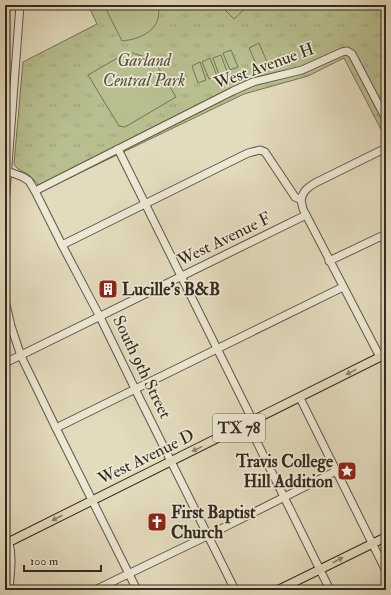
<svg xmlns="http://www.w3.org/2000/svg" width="391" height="595" font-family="'IM FELL Double Pica',serif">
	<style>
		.park { fill: url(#park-tufts); stroke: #757456 }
		.pitch { fill: #b8be8e; stroke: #757456 }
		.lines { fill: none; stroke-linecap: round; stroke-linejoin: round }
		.minor-casing { stroke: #5e5646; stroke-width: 9 }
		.major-casing { stroke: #322a1f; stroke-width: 10 }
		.minor { stroke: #ede8d4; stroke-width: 7 }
		.major { stroke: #e3dbbd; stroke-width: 8 }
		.oneway { fill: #8a826e }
		.labels { text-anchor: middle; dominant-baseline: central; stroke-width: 3.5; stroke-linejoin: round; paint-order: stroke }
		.shield { fill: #ede8d4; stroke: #6a6355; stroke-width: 1 }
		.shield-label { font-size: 16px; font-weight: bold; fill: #322a1f }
		.park-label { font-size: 17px; font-style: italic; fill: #544f3b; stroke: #ede8d4 }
		.street-label { font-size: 17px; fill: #322a1f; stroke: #ede8d4 }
		.poi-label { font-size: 17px; font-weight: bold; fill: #322a1f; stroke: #ede8d4; text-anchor: start }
	</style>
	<defs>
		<pattern id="park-tufts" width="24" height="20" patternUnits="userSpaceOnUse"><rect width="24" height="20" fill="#b8be8e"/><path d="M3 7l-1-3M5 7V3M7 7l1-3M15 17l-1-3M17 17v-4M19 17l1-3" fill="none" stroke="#9fa37a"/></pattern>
	</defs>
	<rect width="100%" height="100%" fill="#e3dbbd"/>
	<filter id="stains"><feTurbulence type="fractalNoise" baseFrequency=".005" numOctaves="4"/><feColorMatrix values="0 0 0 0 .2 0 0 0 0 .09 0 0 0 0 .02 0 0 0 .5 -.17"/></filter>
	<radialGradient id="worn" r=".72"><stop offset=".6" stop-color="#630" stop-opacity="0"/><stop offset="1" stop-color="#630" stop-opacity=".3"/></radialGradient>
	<path class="park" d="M88 5H386V139L344 58 308 76 244 94 42 191C39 186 35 180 30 176 25 171 17 171 14 164L23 62 97 24Z"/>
	<g class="pitch">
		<path d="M106 5H158C163 29 142 39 122 41L105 7Z"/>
		<path d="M220 5H249L234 19Z"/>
		<path d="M259 43 267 62 257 66 249 48Z"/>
		<path d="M231 50 238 67 230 70 223 53Z"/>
		<path d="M128 52 153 59 176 97 125 127 119 126 88 75Z"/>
		<path d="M221 55 227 72 219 75 213 58Z"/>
		<path d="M210 58 217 76 209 79 202 62Z"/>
		<path d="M200 62 206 80 198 83 192 66Z"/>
	</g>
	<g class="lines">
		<defs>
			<g id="minor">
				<path d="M118 149 253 421"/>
				<path d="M7 171 23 177 29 181 35 191 62 245 100 317 138 395 235 590"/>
				<path d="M35 191 233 91 253 82 302 70 342 52 347 51 352 54 386 119"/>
				<path d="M301 200C303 191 307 188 315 183L386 148"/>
				<path d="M5 205 20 5"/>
				<path d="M62 245 248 153 260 150 265 152 295 197 301 200 303 209 380 357"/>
				<path d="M329 261 386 234"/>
				<path d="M5 300 11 326 21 356 56 428 137 590"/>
				<path d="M5 363 306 215"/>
				<path d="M300 398 386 571"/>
				<path d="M248 424 330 590"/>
				<path d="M56 428 343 287"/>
				<path d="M9 590C10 574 13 558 9 543"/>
				<path d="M95 590 207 536 336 471"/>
			</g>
			<g id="major">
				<path d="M5 544 386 354"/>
				<path d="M278 590 386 537"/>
			</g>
		</defs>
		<use href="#minor" class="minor-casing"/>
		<use href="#major" class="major-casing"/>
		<use href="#minor" class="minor"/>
		<use href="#major" class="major"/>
	</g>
	<defs><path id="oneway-solid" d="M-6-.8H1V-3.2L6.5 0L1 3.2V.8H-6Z"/></defs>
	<g class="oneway">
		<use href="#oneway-solid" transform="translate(351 372) rotate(153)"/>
		<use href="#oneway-solid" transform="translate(197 449) rotate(154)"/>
		<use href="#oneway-solid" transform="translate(57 518) rotate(153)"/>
		<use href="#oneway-solid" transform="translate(338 560) rotate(-27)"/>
	</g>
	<defs>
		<symbol id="building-square" viewBox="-11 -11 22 22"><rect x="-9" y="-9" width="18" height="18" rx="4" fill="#8f2418" stroke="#ede8d4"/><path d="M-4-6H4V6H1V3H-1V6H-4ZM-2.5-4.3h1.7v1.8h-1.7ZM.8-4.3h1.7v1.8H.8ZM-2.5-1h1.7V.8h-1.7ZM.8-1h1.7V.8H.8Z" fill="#fff"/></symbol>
		<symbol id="sight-square" viewBox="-11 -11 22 22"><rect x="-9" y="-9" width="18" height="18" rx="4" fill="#8f2418" stroke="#ede8d4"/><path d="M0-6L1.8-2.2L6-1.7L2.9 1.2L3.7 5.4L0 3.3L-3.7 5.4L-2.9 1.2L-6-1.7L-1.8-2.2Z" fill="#fff"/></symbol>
		<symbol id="church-square" viewBox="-11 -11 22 22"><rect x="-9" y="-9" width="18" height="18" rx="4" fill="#8f2418" stroke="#ede8d4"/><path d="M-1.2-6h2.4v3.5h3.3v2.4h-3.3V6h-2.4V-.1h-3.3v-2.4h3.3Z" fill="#fff"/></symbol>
	</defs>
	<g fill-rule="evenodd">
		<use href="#building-square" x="97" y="278" width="22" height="22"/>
		<use href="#sight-square" x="336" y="460" width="22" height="22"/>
		<use href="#church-square" x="146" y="511" width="22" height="22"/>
	</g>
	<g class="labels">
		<rect class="shield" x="213" y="414" width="52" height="28" rx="3"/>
		<g class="shield-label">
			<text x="239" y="428">TX 78</text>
		</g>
		<g class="park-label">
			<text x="144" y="60">Garland<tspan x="144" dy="20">Central Park</tspan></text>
		</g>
		<g class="street-label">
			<text transform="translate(264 66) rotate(-20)">West Avenue H</text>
			<text transform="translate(224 239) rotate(-26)">West Avenue F</text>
			<text transform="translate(142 367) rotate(64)">South 9th Street</text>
			<text transform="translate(146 457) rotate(-26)">West Avenue D</text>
		</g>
		<g class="poi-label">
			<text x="122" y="289">Lucille's B&amp;B</text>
			<text x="333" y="461" text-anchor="end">Travis College<tspan x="333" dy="20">Hill Addition</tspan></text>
			<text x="171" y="512">First Baptist<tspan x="171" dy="20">Church</tspan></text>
		</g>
	</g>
	<rect width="391" height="595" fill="none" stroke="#e3dbbd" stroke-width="20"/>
	<rect x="6" y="6" width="379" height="583" fill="none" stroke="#322a1f" stroke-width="2"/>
	<rect x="10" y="10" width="371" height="575" fill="none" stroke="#322a1f"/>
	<path d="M24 565v6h77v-6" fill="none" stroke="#322a1f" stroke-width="2"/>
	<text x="30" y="565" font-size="12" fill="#322a1f" stroke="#ede8d4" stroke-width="3" paint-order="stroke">100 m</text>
	<rect width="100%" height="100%" filter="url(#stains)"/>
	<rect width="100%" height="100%" fill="url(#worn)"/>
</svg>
